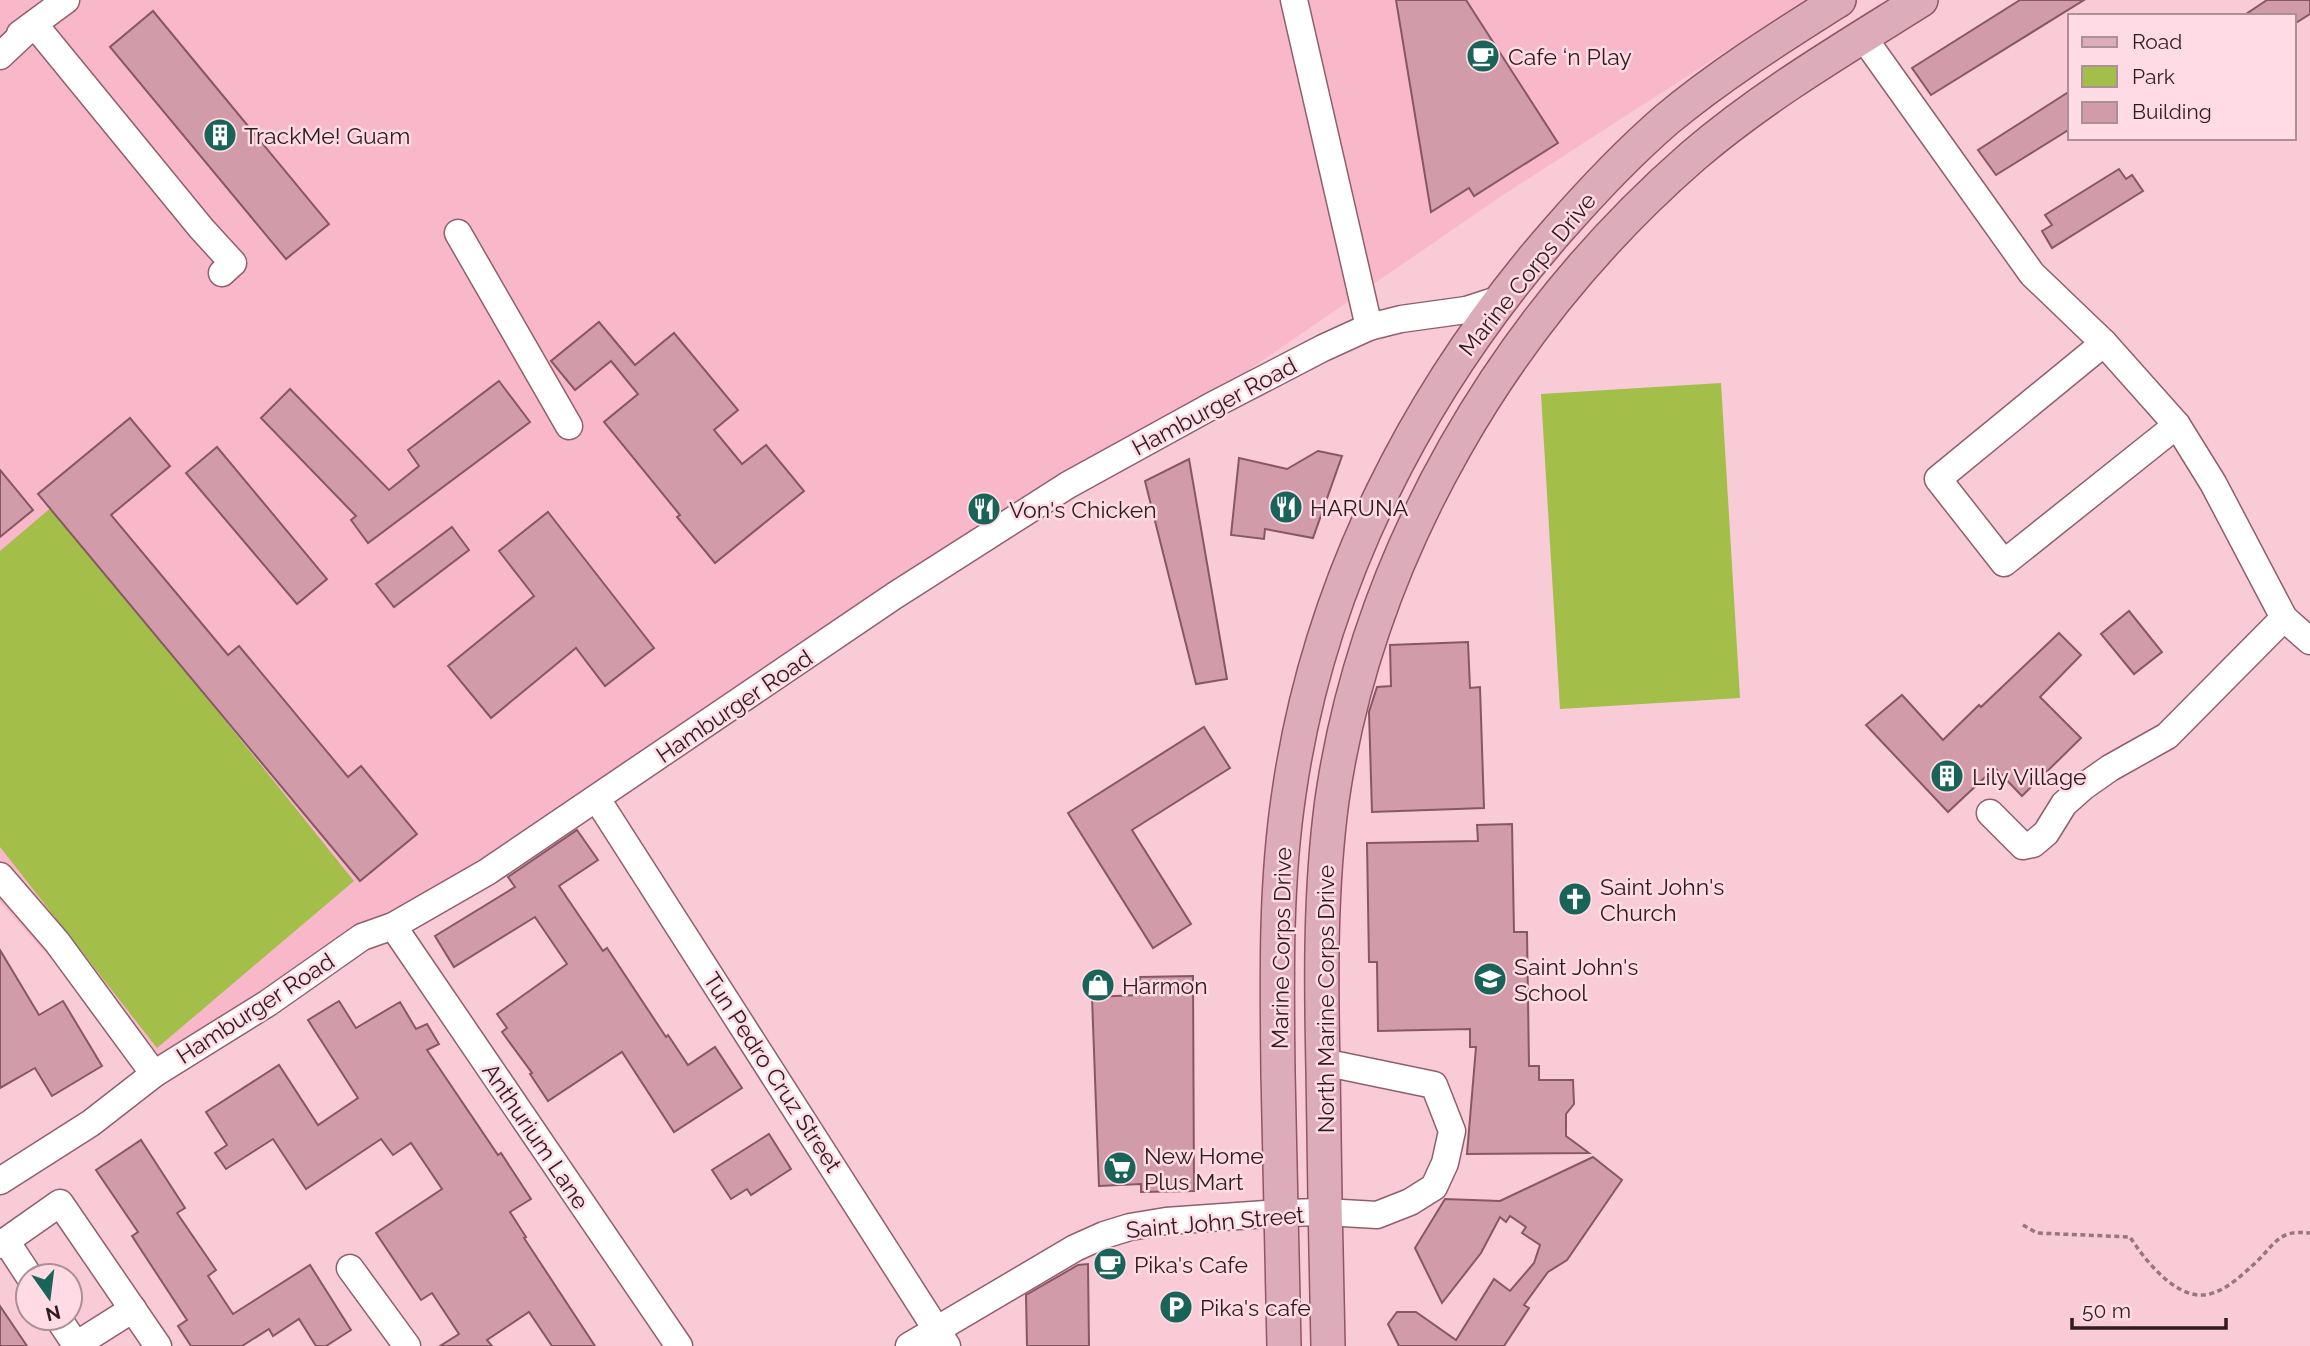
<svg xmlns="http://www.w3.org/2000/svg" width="2310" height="1346" font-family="Raleway,sans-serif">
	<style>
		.built { fill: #f9b8ca }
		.green { fill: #a3be49 }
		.building { fill: #d19ba9; stroke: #875765; stroke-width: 2 }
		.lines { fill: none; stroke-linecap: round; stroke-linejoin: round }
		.minor-casing { stroke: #905f6d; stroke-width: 29 }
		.major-casing { stroke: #905567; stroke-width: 36 }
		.path { stroke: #98767f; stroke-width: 3.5; stroke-dasharray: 5 3.5; stroke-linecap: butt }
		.minor { stroke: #fff; stroke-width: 26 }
		.major { stroke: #dcacba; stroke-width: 33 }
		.labels { text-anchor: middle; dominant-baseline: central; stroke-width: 5; stroke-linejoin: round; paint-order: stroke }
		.poi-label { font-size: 23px; fill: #301b21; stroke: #ffdce5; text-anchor: start }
		.street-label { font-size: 23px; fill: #301b21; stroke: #ffdce5 }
	</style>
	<rect width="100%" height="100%" fill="#f9cbd7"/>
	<path class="built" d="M0 0H1805L1500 197 1144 442 154 1074 0 902Z"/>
	<g class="green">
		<path d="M1721 383 1740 698 1560 709 1541 394Z"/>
		<path d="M53 506 354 881 157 1048 0 847V551Z"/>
	</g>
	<g class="building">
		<path d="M1396 0H1466L1558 143 1474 196 1469 188 1431 212Z"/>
		<path d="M2020 0H2084L1931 95 1912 68Z"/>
		<path d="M2267 0H2310V14L2294 24V16H2243Z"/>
		<path d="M153 11 329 224 286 259 110 47Z"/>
		<path d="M2070 91V129L1996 175 1978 150Z"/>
		<path d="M2119 169 2126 179 2132 175 2143 191 2052 248 2042 231 2052 225 2045 215Z"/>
		<path d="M599 322 635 365 674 333 738 410 714 430 742 464 766 445 804 491 715 563 677 517 680 515 604 422 638 394 611 361 575 390 551 361Z"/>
		<path d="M499 381 530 422 368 543 351 520 356 516 261 418 290 389 389 490 419 466 408 450Z"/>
		<path d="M130 418 170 466 111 515 228 655 239 646 348 777 361 766 417 834 360 881 38 494Z"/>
		<path d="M217 447 327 579 297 604 186 473Z"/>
		<path d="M1318 451 1342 456 1313 538 1265 529 1264 539 1231 535 1239 458 1287 469Z"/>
		<path d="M1189 459 1227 679 1196 684 1145 481Z"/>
		<path d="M0 470 33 510 0 537Z"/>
		<path d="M548 512 654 648 605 686 576 648 491 718 448 666 534 596 499 551Z"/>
		<path d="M452 527 469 550 394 607 376 584Z"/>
		<path d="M2129 611 2162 652 2134 674 2101 634Z"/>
		<path d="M2059 633 2081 655 2040 697 2081 738 2022 796 1995 768 1948 812 1866 725 1902 695 1943 740 1979 705 1981 707Z"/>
		<path d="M1468 642 1470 688 1480 687 1484 808 1372 812 1369 712 1377 687 1391 686 1390 645Z"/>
		<path d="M1204 727 1230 768 1132 830 1191 924 1153 948 1068 813Z"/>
		<path d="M1512 824 1514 932H1527L1529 1066H1539V1080H1573L1574 1104 1566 1114V1136L1589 1153 1467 1154 1476 1047H1470V1029L1378 1031 1377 962H1369L1367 843 1478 841 1477 825Z"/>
		<path d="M577 830 598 860 559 886 603 951 607 948 666 1037 668 1035 688 1065 715 1047 742 1088 674 1132 622 1052 548 1101 530 1074 532 1073 502 1032 507 1028 497 1014 567 964 535 917 454 967 435 936 515 887 508 877Z"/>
		<path d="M0 950 39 1015 63 1001 102 1066 52 1096 35 1068 0 1088Z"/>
		<path d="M1193 976 1194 1191 1141 1192V1184L1099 1186 1092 997 1140 995V977Z"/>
		<path d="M339 1001 356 1028 400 1002 416 1029 427 1024 439 1044 427 1050 498 1155 501 1153 531 1199 510 1212 526 1237 524 1238 595 1346H552L529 1312 487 1340 492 1346H440L459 1334 432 1293 421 1300 376 1233 442 1189 411 1143 393 1155 381 1139 306 1189 273 1139 226 1169 215 1153 227 1145 206 1112 279 1065 318 1125 358 1098 308 1020Z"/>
		<path d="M769 1134 791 1169 751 1195 747 1189 731 1199 712 1170Z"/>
		<path d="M141 1140 185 1208 177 1213 216 1270 208 1276 233 1314 310 1265 351 1330 326 1346H316L299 1319 273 1336 269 1329 242 1346H191L178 1326 187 1320 132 1236 138 1232 96 1170Z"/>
		<path d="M1593 1157 1622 1180 1567 1260 1548 1272 1524 1305 1529 1308 1504 1346H1399L1388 1324 1397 1312H1416L1456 1340 1494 1279 1510 1291 1534 1263 1540 1245 1522 1233 1526 1227 1510 1216 1506 1222 1500 1217 1481 1253 1442 1303 1415 1248 1445 1199 1500 1201Z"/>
		<path d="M1088 1264 1089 1346H1027L1026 1295 1078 1265Z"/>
		<path d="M0 1306 27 1346H0Z"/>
	</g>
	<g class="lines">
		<defs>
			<g id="minor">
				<path d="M1294 0 1369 327"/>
				<path d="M20 34 66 0"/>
				<path d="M1863 37 2032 274 2104 343 2177 425 2213 483 2284 618 2310 641"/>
				<path d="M0 56 34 24 201 228 233 263 222 273"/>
				<path d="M458 233 569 426"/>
				<path d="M2104 343 1938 479 2004 563 2177 425"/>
				<path d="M597 799 947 1346"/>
				<path d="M1990 813 2023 846 2033 844 2046 833 2064 804 2083 787 2110 768 2167 736 2284 618"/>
				<path d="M0 876 57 942 154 1074"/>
				<path d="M393 926 679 1346"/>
				<path d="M0 1181 91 1123 154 1074 268 1003 362 937 393 926 487 872 894 596 1068 485 1217 403 1323 348 1369 327 1401 319 1466 310 1500 299"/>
				<path d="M6 1241 29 1276"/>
				<path d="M0 1245 60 1203 158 1346"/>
				<path d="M350 1268 407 1346"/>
				<path d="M58 1318 76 1345 133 1309"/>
				<path d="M909 1346 1075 1248 1104 1235 1130 1227 1166 1221 1281 1213 1325 1212 1377 1215 1410 1202 1434 1187 1445 1163 1452 1131 1434 1085 1323 1062"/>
			</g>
			<g id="major">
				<path d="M1284 1346C1282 1255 1280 1164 1278 1073 1277 979 1275 886 1289 793 1319 583 1418 390 1557 231 1591 192 1627 154 1666 120 1720 75 1779 38 1839 0"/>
				<path d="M1328 1346C1326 1254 1324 1161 1323 1069 1321 979 1320 890 1332 800 1368 552 1505 320 1693 156 1763 96 1843 49 1921 0"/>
			</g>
		</defs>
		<use href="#minor" class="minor-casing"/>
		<use href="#major" class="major-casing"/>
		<path class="path" d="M2023 1225 2037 1233 2130 1237C2144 1259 2174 1297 2203 1295 2222 1294 2240 1277 2253 1265 2275 1246 2276 1229 2310 1233"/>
		<use href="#minor" class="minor"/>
		<use href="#major" class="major"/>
	</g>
	<defs>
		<symbol id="cafe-disc" viewBox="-11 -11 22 22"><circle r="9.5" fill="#1a6358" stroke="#ffdce5"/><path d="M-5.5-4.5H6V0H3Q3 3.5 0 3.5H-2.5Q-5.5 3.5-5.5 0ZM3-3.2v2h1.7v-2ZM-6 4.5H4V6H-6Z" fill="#fff"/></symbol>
		<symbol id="building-disc" viewBox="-11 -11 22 22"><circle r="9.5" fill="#1a6358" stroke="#ffdce5"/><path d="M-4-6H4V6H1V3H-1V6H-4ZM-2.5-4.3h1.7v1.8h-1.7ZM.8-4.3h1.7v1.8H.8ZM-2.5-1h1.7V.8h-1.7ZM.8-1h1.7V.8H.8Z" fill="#fff"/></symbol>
		<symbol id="restaurant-disc" viewBox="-11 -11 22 22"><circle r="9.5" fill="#1a6358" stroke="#ffdce5"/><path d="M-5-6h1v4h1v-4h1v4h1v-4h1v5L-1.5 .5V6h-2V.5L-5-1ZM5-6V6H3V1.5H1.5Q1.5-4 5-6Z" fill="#fff"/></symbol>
		<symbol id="church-disc" viewBox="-11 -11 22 22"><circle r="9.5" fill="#1a6358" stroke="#ffdce5"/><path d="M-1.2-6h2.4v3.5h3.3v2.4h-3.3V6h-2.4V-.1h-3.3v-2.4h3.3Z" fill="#fff"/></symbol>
		<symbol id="school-disc" viewBox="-11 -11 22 22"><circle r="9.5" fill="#1a6358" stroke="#ffdce5"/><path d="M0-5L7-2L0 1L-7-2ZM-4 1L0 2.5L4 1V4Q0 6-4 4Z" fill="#fff"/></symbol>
		<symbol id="shop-disc" viewBox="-11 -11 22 22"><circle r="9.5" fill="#1a6358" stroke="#ffdce5"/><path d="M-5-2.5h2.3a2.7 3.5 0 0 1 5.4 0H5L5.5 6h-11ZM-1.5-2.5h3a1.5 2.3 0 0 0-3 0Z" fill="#fff"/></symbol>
		<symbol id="supermarket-disc" viewBox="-11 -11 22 22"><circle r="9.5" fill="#1a6358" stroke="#ffdce5"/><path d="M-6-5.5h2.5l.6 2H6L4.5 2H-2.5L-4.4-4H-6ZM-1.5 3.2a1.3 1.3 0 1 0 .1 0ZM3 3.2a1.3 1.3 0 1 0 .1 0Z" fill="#fff"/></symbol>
		<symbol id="parking-disc" viewBox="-11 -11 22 22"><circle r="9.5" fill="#1a6358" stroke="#ffdce5"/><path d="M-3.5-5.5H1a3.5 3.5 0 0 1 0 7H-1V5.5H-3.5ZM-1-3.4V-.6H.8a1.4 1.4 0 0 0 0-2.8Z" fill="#fff"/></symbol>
	</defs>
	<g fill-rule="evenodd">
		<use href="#cafe-disc" x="1464" y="37" width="38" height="38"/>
		<use href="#building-disc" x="201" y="116" width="38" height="38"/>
		<use href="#restaurant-disc" x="1267" y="488" width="38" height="38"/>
		<use href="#restaurant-disc" x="965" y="490" width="38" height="38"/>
		<use href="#building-disc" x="1928" y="757" width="38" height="38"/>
		<use href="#church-disc" x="1556" y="880" width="38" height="38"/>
		<use href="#school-disc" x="1471" y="960" width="38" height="38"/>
		<use href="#shop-disc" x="1079" y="966" width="38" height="38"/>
		<use href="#supermarket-disc" x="1101" y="1149" width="38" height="38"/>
		<use href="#cafe-disc" x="1091" y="1245" width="38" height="38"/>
		<use href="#parking-disc" x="1157" y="1288" width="38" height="38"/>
	</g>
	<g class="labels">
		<g class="poi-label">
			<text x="1508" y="56">Cafe ‘n Play</text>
			<text x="244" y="135">TrackMe! Guam</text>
			<text x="1310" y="507">HARUNA</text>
			<text x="1009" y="509">Von's Chicken</text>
			<text x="1972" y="776">Lily Village</text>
			<text x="1600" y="886">Saint John's<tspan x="1600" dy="26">Church</tspan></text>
			<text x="1514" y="966">Saint John's<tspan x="1514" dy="26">School</tspan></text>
			<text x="1122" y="985">Harmon</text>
			<text x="1144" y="1155">New Home<tspan x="1144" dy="26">Plus Mart</tspan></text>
			<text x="1134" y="1264">Pika's Cafe</text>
			<text x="1200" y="1307">Pika's cafe</text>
		</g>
		<g class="street-label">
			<text transform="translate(1527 274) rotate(-51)">Marine Corps Drive</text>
			<text transform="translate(1214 406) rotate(-28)">Hamburger Road</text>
			<text transform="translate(734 706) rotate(-34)">Hamburger Road</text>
			<text transform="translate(1281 948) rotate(-89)">Marine Corps Drive</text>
			<text transform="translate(1325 999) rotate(-90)">North Marine Corps Drive</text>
			<text transform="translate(255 1008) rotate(-33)">Hamburger Road</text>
			<text transform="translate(773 1072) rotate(57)">Tun Pedro Cruz Street</text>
			<text transform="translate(536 1136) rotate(56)">Anthurium Lane</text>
			<text transform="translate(1215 1222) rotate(-5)">Saint John Street</text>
		</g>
	</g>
	<rect x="2068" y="14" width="228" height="126" fill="#ffdce5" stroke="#ac8f97" stroke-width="2"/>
	<rect x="2082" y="37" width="35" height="10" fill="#dcacba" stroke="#ac8f97" stroke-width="2"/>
	<text x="2132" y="49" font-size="21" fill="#301b21">Road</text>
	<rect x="2082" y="66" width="35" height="21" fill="#a3be49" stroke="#ac8f97" stroke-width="2"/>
	<text x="2132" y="84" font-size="21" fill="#301b21">Park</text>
	<rect x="2082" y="102" width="35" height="21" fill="#d19ba9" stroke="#ac8f97" stroke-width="2"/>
	<text x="2132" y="119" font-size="21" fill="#301b21">Building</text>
	<g transform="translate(49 1297) rotate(166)"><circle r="33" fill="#ffdce5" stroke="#ac8f97" stroke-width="2"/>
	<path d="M0-5L12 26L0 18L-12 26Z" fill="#1a6358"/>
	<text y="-10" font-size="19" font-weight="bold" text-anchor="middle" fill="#301b21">N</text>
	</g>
	<path d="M2072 1318v10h154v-10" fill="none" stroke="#301b21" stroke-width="3.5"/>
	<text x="2082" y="1318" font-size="21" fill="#301b21" stroke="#ffdce5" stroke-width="5" paint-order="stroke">50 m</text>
</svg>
